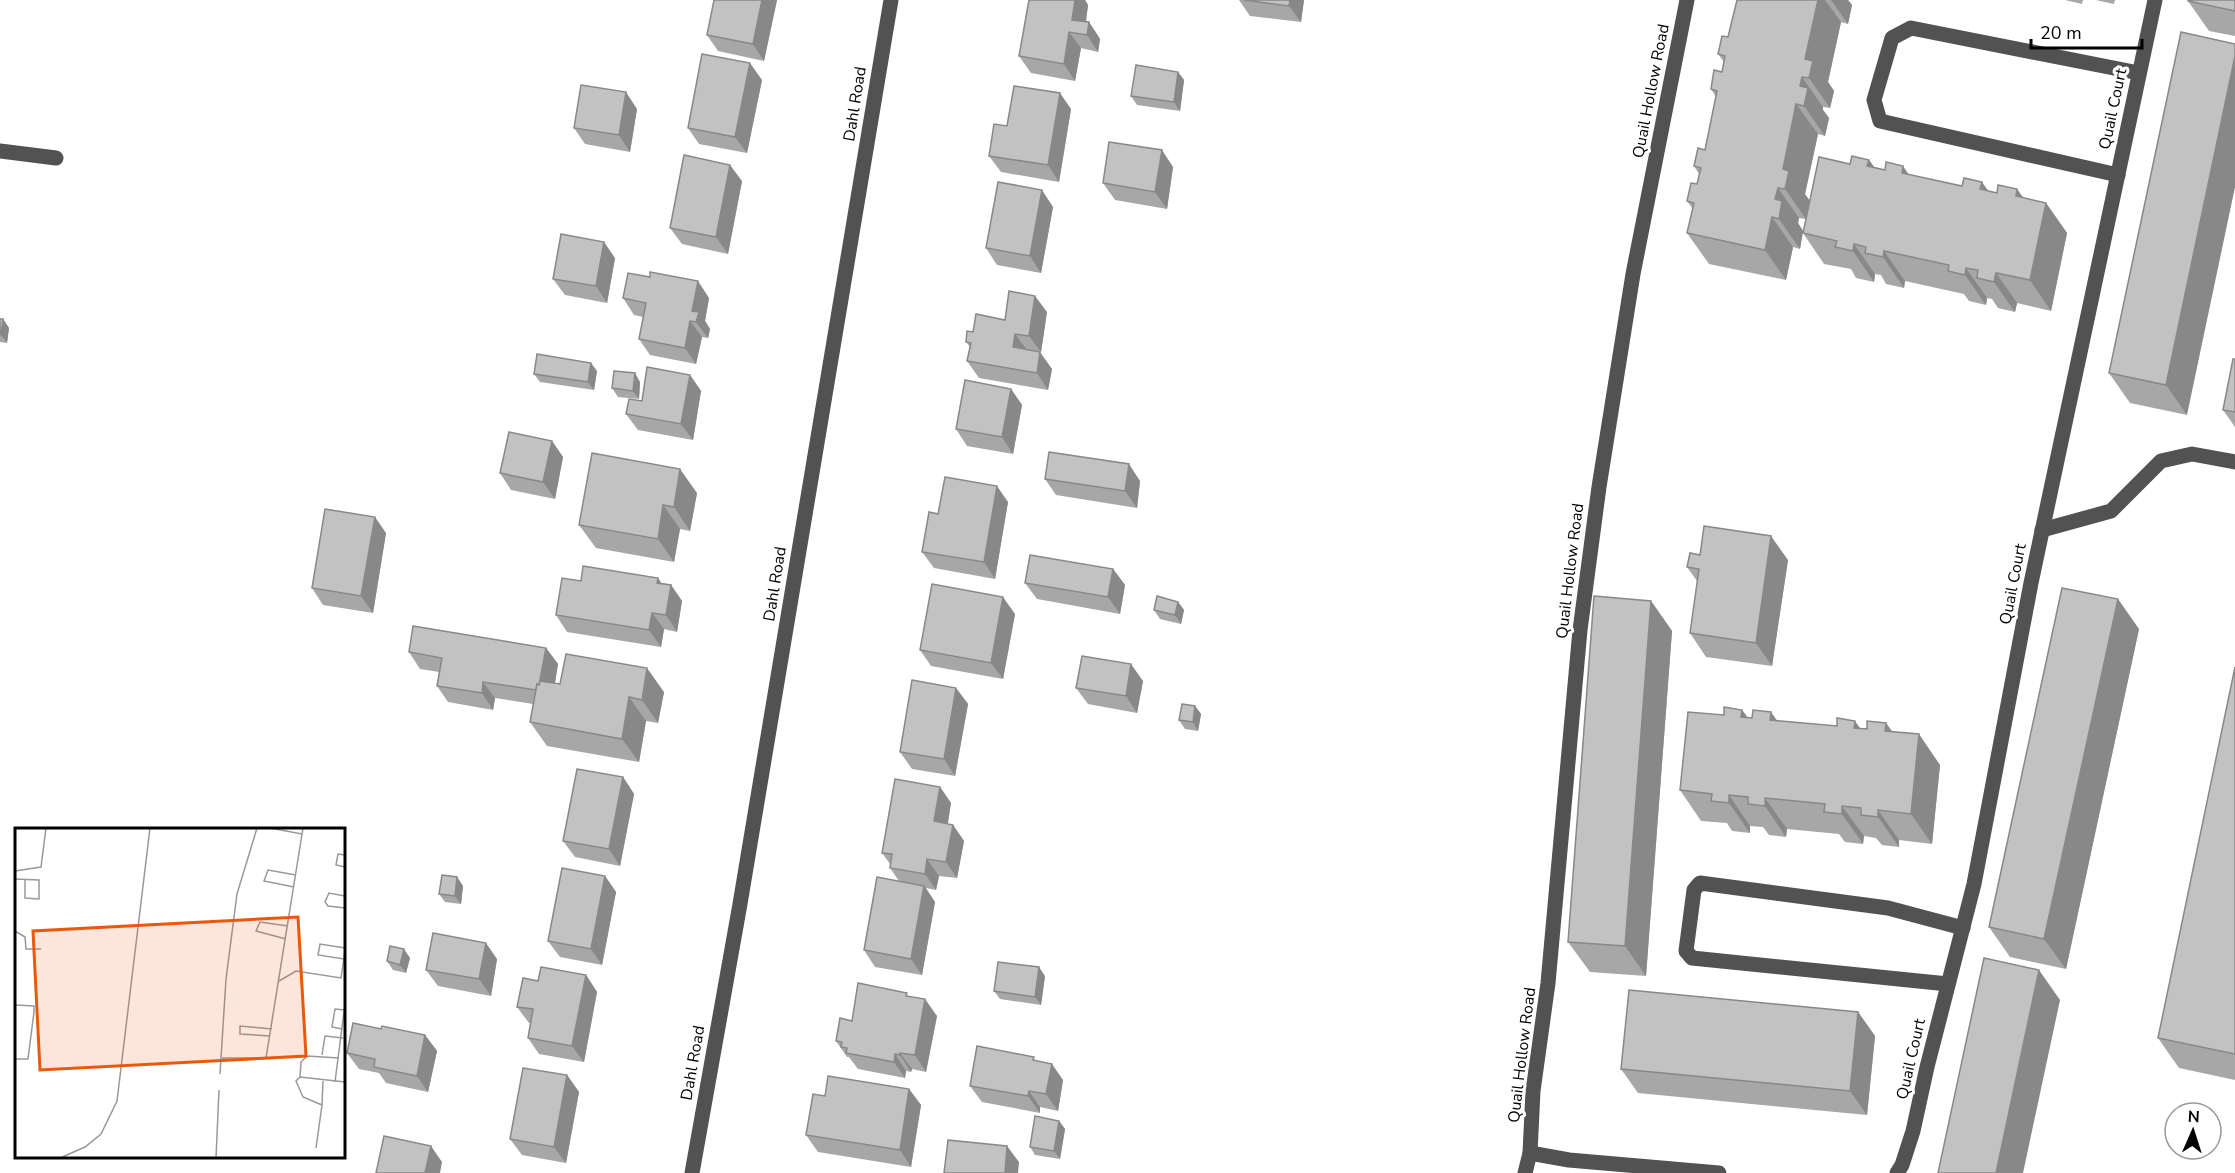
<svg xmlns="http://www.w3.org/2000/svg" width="2235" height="1173" font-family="'Nunito Sans',sans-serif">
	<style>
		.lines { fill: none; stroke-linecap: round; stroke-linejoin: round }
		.minor { stroke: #525252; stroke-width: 15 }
		.wall { fill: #a7a7a7 }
		.shaded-wall { fill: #888 }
		.building { fill: #c2c2c2; stroke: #888; stroke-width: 1.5 }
		.labels { text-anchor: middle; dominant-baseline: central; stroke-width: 6; stroke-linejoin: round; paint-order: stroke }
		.street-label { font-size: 16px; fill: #000; stroke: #fff }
		.inset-road { fill: none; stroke: #999; stroke-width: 1.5 }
		.view { fill: #e8590c; fill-opacity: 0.15; stroke: #e8590c; stroke-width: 3 }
		.inset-edge { fill: none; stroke: #000; stroke-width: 3 }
	</style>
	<rect width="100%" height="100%" fill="#fff"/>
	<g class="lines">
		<g class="minor">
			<path d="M0 151 56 158"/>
			<path d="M2118 175 1880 121 1874 100 1892 38 1911 28 2139 73"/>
			<path d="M2042 530 2111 511 2161 461 2192 454 2235 462"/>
			<path d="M1948 984 1692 958 1686 951 1694 890 1700 883 1888 908 1963 928"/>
			<path d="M1530 1153 1569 1160 1719 1173"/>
			<path d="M692 1173 740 904 891 0"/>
			<path d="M1525 1173 1530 1153 1533 1091 1548 983 1580 630 1599 487 1633 274 1687 0"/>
			<path d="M1897 1173 1902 1165 1913 1131 1927 1067 1974 884 2031 583 2155 0"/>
		</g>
	</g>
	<g class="wall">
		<path d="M714 0H777L764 61 718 51 707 35Z"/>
		<path d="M1029 0H1085L1088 5 1086 22H1089L1100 39 1098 52 1081 48 1075 81 1031 73 1019 56Z"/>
		<path d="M1239 0H1304L1301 22 1250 16Z"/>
		<path d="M1737 0H1848L1852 5 1848 24 1841 22 1828 82 1834 91 1830 108 1823 107V110L1829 118 1825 136 1818 134 1805 194 1806 219 1799 218 1798 223 1803 231 1800 249 1793 247 1786 280 1709 264 1687 233 1693 209 1687 201 1697 184 1699 174 1694 166 1705 150 1716 97 1711 89 1722 72 1724 62 1718 54 1728 37Z"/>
		<path d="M2065 0H2083L2082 4Z"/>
		<path d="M2096 0H2115L2114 4Z"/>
		<path d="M2235 0V36L2209 31 2188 1Z"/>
		<path d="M2181 32 2187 415 2130 403 2109 373Z"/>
		<path d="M1178 72 1184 80 1180 111 1137 105 1131 96Z"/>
		<path d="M762 80 747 153 699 144 688 128Z"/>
		<path d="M637 109 630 152 585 144 574 128Z"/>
		<path d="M1071 109 1059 182 1001 172 989 156 1007 126Z"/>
		<path d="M1869 160 1875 168 1997 193 2017 189 2023 198 2046 203 2067 233 2051 311 2017 303 2015 312 1998 308 1992 299 1987 298 1986 305 1969 301 1964 294 1905 281 1904 288 1886 284 1881 275 1875 274 1874 282 1856 278 1851 269 1824 264 1803 233 1850 164Z"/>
		<path d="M1173 167 1167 209 1115 200 1103 183Z"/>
		<path d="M742 181 728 254 682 244 670 228Z"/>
		<path d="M1053 207 1041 273 997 265 986 248Z"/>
		<path d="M615 258 607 303 565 295 553 279Z"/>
		<path d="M623 298H709L705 321 710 329 708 338 702 337 696 364 650 355 639 339 643 317 634 315Z"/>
		<path d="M1047 312 1041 352 1035 351 1052 369 1048 390 979 378 967 361 970 347 966 342 973 332 1005 320Z"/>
		<path d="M0 319H3L9 328 7 343 0 342Z"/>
		<path d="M2235 359V427L2223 410Z"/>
		<path d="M597 371 594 390 540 382 534 374Z"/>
		<path d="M690 375 701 391 693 440 638 430 626 414 642 401Z"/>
		<path d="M640 382 639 399 618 397 612 388Z"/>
		<path d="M1011 389 1022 405 1013 454 967 446 956 429Z"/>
		<path d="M552 441 563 457 555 499 511 490 500 473Z"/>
		<path d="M1045 479 1140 481 1137 508 1056 495Z"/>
		<path d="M697 493 690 531 680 529 674 562 596 548 579 525Z"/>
		<path d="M1008 502 995 579 934 568 922 552 938 514Z"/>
		<path d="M386 533 373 613 323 605 312 588Z"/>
		<path d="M1700 555 1788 560 1772 666 1706 657 1690 633 1697 581 1687 567Z"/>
		<path d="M1113 569 1125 585 1120 614 1037 599 1025 583Z"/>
		<path d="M658 578 661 583 671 585 682 601 677 632 664 629 661 647 567 632 556 615 581 581Z"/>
		<path d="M1651 601 1672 631 1646 976 1590 972 1568 942Z"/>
		<path d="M1178 602 1184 610 1181 624 1160 619 1154 610Z"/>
		<path d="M1015 614 1003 679 931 666 920 650Z"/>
		<path d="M2139 629 2066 969 2010 957 1989 927Z"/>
		<path d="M546 648 558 664 555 683 664 692 658 723 646 721 639 762 547 746 530 722 533 704 495 698 493 710 448 702 437 686 439 672 420 669 409 652Z"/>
		<path d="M2235 667V1080L2179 1068 2158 1038Z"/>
		<path d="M1143 681 1137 713 1088 704 1076 688Z"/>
		<path d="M956 688 968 704 955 776 912 769 900 752Z"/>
		<path d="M1195 706 1201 714 1198 731 1185 729 1179 720Z"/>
		<path d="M1742 710 1748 718 1867 729 1886 723 1892 731 1940 765 1932 844 1899 840V847L1882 845 1876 838 1864 836 1863 844 1845 842 1839 834 1787 829 1786 837 1769 835 1763 827 1750 826V833L1732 831 1727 823 1701 821 1680 790 1724 715Z"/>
		<path d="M623 777 634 794 620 866 575 857 563 841Z"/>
		<path d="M940 787 951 803 948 824 953 825 964 841 957 878 939 876 936 890 926 888 935 902 922 975 875 967 864 950 899 881 890 868V864L882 853Z"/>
		<path d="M605 876 616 892 602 965 560 957 548 941Z"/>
		<path d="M457 877 463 886 461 904 445 902 439 894Z"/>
		<path d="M410 958 406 973 393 970 387 961Z"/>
		<path d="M497 959 491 996 438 986 426 970Z"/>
		<path d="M586 975 597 992 584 1062 539 1054 528 1038 530 1023H529L517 1007 538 981Z"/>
		<path d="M1045 976 1041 1005 1000 999 994 991Z"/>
		<path d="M909 996 937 1016 926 1072 912 1069 911 1072 906 1071 905 1078 858 1069 849 1057H847L836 1041 852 1021Z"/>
		<path d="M1858 1012 1875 1036 1867 1115 1638 1093 1621 1069Z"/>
		<path d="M381 1029 425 1035 437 1051 428 1092 386 1083 379 1073 359 1069 347 1053Z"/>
		<path d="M1037 1061 1063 1080 1058 1111 1040 1107V1113L982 1102 970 1086Z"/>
		<path d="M567 1075 579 1092 566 1163 522 1155 510 1139Z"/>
		<path d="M909 1089 921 1105 911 1167 818 1152 806 1135Z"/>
		<path d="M1059 1121 1065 1129 1060 1159 1035 1155 1030 1147Z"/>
	</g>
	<g class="shaded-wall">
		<path d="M762 0H777L764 61 753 44Z"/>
		<path d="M1075 0H1085L1088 5 1084 35 1072 20Z"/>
		<path d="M1290 0H1304L1301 22 1289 6Z"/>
		<path d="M1818 0H1825L1841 22 1828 82 1834 91 1830 108 1809 78 1805 59Z"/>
		<path d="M1831 0H1848L1852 5 1848 24Z"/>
		<path d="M1089 22 1100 39 1098 52 1087 35Z"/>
		<path d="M1069 32 1081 48 1075 81 1064 64Z"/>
		<path d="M2235 56V187L2187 415 2166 385Z"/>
		<path d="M750 63 762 80 747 153 735 137Z"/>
		<path d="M1178 72 1184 80 1180 111 1174 102Z"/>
		<path d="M1802 77 1823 107V110L1829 118 1825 136 1804 106 1800 86Z"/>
		<path d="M626 92 637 109 630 152 619 135Z"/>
		<path d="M1060 93 1071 109 1059 182 1048 165Z"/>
		<path d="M1796 104 1818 134 1805 194 1810 201 1806 219 1785 189 1783 169Z"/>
		<path d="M1162 150 1173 167 1167 209 1155 192Z"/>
		<path d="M1869 160 1890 190 1867 166Z"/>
		<path d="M730 165 742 181 728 254 716 237Z"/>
		<path d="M1903 166 1924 197 1902 173Z"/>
		<path d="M1982 182 2003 212 1980 189Z"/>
		<path d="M1778 188 1799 218 1798 223 1803 231 1800 249 1779 219 1775 199Z"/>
		<path d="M2017 189 2038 219 2016 196Z"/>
		<path d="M1042 190 1053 207 1041 273 1030 256Z"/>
		<path d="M2046 203 2067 233 2051 311 2030 280Z"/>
		<path d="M1772 217 1793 247 1786 280 1765 250Z"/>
		<path d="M604 242 615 258 607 303 596 286Z"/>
		<path d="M1854 244 1875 274 1874 282 1853 251Z"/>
		<path d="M1884 251 1905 281 1904 288 1883 257Z"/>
		<path d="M1966 268 1987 298 1986 305 1965 275Z"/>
		<path d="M1996 273 2017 303 2015 312 1994 282Z"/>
		<path d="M698 281 709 298 705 321 710 329 708 338 696 322 692 311Z"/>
		<path d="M1035 296 1047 312 1041 352 1029 336Z"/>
		<path d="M3 319 9 328 7 343 1 335Z"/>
		<path d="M690 321 702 337 696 364 685 348Z"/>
		<path d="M1015 334 1027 350 1013 347Z"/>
		<path d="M1040 352 1052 369 1048 390 1037 373Z"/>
		<path d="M591 363 597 371 594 390 588 382Z"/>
		<path d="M635 373 640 382 639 399 633 391Z"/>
		<path d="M690 375 701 391 693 440 681 424Z"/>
		<path d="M1011 389 1022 405 1013 454 1002 437Z"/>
		<path d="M552 441 563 457 555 499 543 482Z"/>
		<path d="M1129 464 1140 481 1137 508 1125 491Z"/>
		<path d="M680 469 697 493 690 531 674 507Z"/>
		<path d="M997 486 1008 502 995 579 984 562Z"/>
		<path d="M663 505 680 529 674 562 658 539Z"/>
		<path d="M375 517 386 533 373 613 361 596Z"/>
		<path d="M1771 536 1788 560 1772 666 1756 643Z"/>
		<path d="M1113 569 1125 585 1120 614 1108 597Z"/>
		<path d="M658 578 669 595 671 585 682 601 677 632 666 615 657 583Z"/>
		<path d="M1003 597 1015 614 1003 679 991 663Z"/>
		<path d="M2118 599 2139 629 2066 969 2044 939Z"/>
		<path d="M1651 601 1672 631 1646 976 1625 946Z"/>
		<path d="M1178 602 1184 610 1181 624 1175 615Z"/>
		<path d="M652 613 664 629 661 647 649 630Z"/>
		<path d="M546 648 558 664 551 707 539 691Z"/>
		<path d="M1131 664 1143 681 1137 713 1126 696Z"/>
		<path d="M647 668 664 692 658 723 642 700Z"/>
		<path d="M483 682 495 698 493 710 482 693Z"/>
		<path d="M956 688 968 704 955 776 944 759Z"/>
		<path d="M629 697 646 721 639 762 622 739Z"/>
		<path d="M1195 706 1201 714 1198 731 1193 722Z"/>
		<path d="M1742 710 1764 740 1741 717Z"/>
		<path d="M1771 712 1792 742 1770 720Z"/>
		<path d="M1855 721 1876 751 1854 728Z"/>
		<path d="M1886 723 1907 754 1885 731Z"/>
		<path d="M1919 734 1940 765 1932 844 1911 814Z"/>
		<path d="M623 777 634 794 620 866 609 849Z"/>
		<path d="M940 787 951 803 945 838 934 821Z"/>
		<path d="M1729 795 1750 826V833L1729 803Z"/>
		<path d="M1765 798 1787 829 1786 837 1765 806Z"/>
		<path d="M1842 806 1864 836 1863 844 1842 814Z"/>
		<path d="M1878 810 1899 840V847L1878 817Z"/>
		<path d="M953 825 964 841 957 878 946 862Z"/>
		<path d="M927 859 939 876 936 890 925 874Z"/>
		<path d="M605 876 616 892 602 965 591 949Z"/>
		<path d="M457 877 463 886 461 904 455 896Z"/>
		<path d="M924 886 935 902 922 975 911 959Z"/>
		<path d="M486 943 497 959 491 996 479 979Z"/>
		<path d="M404 949 410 958 406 973 400 965Z"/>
		<path d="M1039 967 1045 976 1041 1005 1035 997Z"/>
		<path d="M2039 970 2060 1000 2023 1173H1996Z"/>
		<path d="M586 975 597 992 584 1062 572 1046Z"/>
		<path d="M925 999 937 1016 926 1072 915 1055Z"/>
		<path d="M1858 1012 1875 1036 1867 1115 1850 1091Z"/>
		<path d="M425 1035 437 1051 428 1092 417 1076Z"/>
		<path d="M900 1053 912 1069 911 1072 900 1055Z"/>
		<path d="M895 1054 906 1071 905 1078 894 1062Z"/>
		<path d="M1052 1064 1063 1080 1058 1111 1046 1094Z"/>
		<path d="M567 1075 579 1092 566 1163 554 1147Z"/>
		<path d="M909 1089 921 1105 911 1167 900 1150Z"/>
		<path d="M1029 1091 1040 1107V1113L1028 1096Z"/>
		<path d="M1059 1121 1065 1129 1060 1159 1054 1151Z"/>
		<path d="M431 1146 442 1162 440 1173H425Z"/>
		<path d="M1007 1146 1019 1162 1018 1173H1005Z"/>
	</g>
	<g class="building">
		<path d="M714 0H762L753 44 707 35Z"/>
		<path d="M1029 0H1075L1072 20 1089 22 1087 35 1069 32 1064 64 1019 56Z"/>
		<path d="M1244 0H1290L1289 6Z"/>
		<path d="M1737 0H1818L1805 59 1813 61 1809 78 1802 77 1800 86 1808 88 1804 106 1796 104 1783 169 1789 171 1785 189 1778 188 1775 199 1782 201 1779 219 1772 217 1765 250 1687 233 1694 203 1687 201 1691 183 1697 184 1701 168 1694 166 1698 148 1705 150 1717 91 1711 89 1714 70 1722 72 1725 56 1718 54 1722 36 1728 37Z"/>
		<path d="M2188 0H2235V11L2188 1Z"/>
		<path d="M2181 32 2235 44V56L2166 385 2109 373Z"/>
		<path d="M702 54 750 63 735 137 688 128Z"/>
		<path d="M1136 65 1178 72 1174 102 1131 96Z"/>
		<path d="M581 85 626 92 619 135 574 128Z"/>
		<path d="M1014 86 1060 93 1048 165 989 156 994 124 1007 126Z"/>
		<path d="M1109 142 1162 150 1155 192 1103 183Z"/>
		<path d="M684 155 730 165 716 237 670 228Z"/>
		<path d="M1852 156 1869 160 1867 166 1885 170 1886 162 1903 166 1902 173 1962 186 1964 178 1982 182 1980 189 1997 193 1998 185 2017 189 2016 196 2046 203 2030 280 1996 273 1994 282 1977 278 1978 270 1966 268 1965 275 1948 271 1949 265 1884 251 1883 257 1865 253 1866 247 1854 244 1853 251 1835 247 1837 241 1803 233 1819 157 1850 164Z"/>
		<path d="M998 182 1042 190 1030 256 986 248Z"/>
		<path d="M561 234 604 242 596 286 553 279Z"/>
		<path d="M650 272 698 281 692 311 699 312 696 322 690 321 685 348 639 339 646 303 623 298 628 273 650 277Z"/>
		<path d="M1009 291 1035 296 1029 336 1015 334 1013 347 1040 352 1037 373 967 361 971 343 966 342 967 331 973 332 976 314 1005 320Z"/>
		<path d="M0 319H3L1 335 0 334Z"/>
		<path d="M537 354 591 363 588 382 534 374Z"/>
		<path d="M2233 359H2235V412L2223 410Z"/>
		<path d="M647 367 690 375 681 424 626 414 629 399 642 401Z"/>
		<path d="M614 371 635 373 633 391 612 388Z"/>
		<path d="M965 380 1011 389 1002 437 956 429Z"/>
		<path d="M509 432 552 441 543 482 500 473Z"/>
		<path d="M1049 452 1129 464 1125 491 1045 479Z"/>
		<path d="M592 453 680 469 674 507 663 505 658 539 579 525Z"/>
		<path d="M945 477 997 486 984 562 922 552 929 512 938 514Z"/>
		<path d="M325 509 375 517 361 596 312 588Z"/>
		<path d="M1704 526 1771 536 1756 643 1690 633 1699 569 1687 567 1690 553 1700 555Z"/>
		<path d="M1030 555 1113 569 1108 597 1025 583Z"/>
		<path d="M583 566 658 578 657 583 671 585 666 615 652 613 649 630 556 615 562 578 581 581Z"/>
		<path d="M932 584 1003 597 991 663 920 650Z"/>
		<path d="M2062 588 2118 599 2044 939 1989 927Z"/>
		<path d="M1157 596 1178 602 1175 615 1154 610Z"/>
		<path d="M1594 596 1651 601 1625 946 1568 942Z"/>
		<path d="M413 626 546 648 539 685 537 684 536 690 483 682 482 693 437 686 442 658 409 652Z"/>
		<path d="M566 654 647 668 642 700 629 697 622 739 530 722 537 684 539 685 540 681 560 684Z"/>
		<path d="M1082 656 1131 664 1126 696 1076 688Z"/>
		<path d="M2235 667V1054L2158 1038Z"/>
		<path d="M912 680 956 688 944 759 900 752Z"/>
		<path d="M1182 704 1195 706 1193 722 1179 720Z"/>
		<path d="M1724 707 1742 710 1741 717 1752 718 1753 710 1771 712 1770 720 1837 726V718L1855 721 1854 728 1867 729V721L1886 723 1885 731 1919 734 1911 814 1878 810V817L1861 815V808L1842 806V814L1824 812 1825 804 1765 798V806L1748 804V797L1729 795V803L1711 801 1712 794 1680 790 1688 712 1724 715Z"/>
		<path d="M577 769 623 777 609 849 563 841Z"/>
		<path d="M895 779 940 787 934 821 953 825 946 862 927 859 925 874 890 868 892 854 882 853Z"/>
		<path d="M562 868 605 876 591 949 548 941Z"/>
		<path d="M442 875 457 877 455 896 439 894Z"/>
		<path d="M877 877 924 886 911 959 864 950Z"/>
		<path d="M433 933 486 943 479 979 426 970Z"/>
		<path d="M390 946 404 949 400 965 387 961Z"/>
		<path d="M1984 958 2039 970 1996 1173H1938Z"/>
		<path d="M998 962 1039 967 1035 997 994 991Z"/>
		<path d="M541 967 586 975 572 1046 528 1038 533 1009 517 1007 523 978 538 981Z"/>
		<path d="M858 983 907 993 906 996 925 999 915 1055 900 1053V1055L895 1054 894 1062 846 1053 847 1048 841 1047 842 1042 836 1041 840 1018 852 1021Z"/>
		<path d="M1629 990 1858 1012 1850 1091 1621 1069Z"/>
		<path d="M353 1023 381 1029 382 1026 425 1035 417 1076 374 1067 375 1059 347 1053Z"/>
		<path d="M977 1046 1034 1057 1033 1060 1052 1064 1046 1094 1029 1091 1028 1096 970 1086Z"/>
		<path d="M523 1068 567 1075 554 1147 510 1139Z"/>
		<path d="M828 1076 909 1089 900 1150 806 1135 813 1094 825 1096Z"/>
		<path d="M1035 1116 1059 1121 1054 1151 1030 1147Z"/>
		<path d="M384 1136 431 1146 425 1173H376Z"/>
		<path d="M948 1140 1007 1146 1005 1173H944Z"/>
	</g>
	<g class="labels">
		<g class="street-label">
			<text transform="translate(1651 91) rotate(-79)">Quail Hollow Road</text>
			<text transform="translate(855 104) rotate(-81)">Dahl Road</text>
			<text transform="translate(2113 109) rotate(-78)">Quail Court</text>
			<text transform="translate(1570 571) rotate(-83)">Quail Hollow Road</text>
			<text transform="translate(775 584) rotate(-81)">Dahl Road</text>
			<text transform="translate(2013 584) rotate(-79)">Quail Court</text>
			<text transform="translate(1522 1055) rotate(-83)">Quail Hollow Road</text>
			<text transform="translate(1911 1059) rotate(-77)">Quail Court</text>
			<text transform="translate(693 1063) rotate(-80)">Dahl Road</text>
		</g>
	</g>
	<g transform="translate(15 828)">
		<rect width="330" height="330" fill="#fff"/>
		<path class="inset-road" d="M255 0 287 6M330 27 323 26 321 37 330 39M0 43 26 39 31 0M0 51 24 52V71L10 70V51M279 59 249 53 253 42 281 47M330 68 314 65 310 74 313 78 330 80M0 103 10 109 11 121H26M271 111 241 103 245 94 273 98M329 131 303 127 305 116 330 120M264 153 281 143 326 150 330 123M0 177 19 178V184L13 231H0M327 201 317 199 320 181 330 182M255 208 225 206V198L257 201M307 227 310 208 328 210M207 230H251L288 0M205 246 211 151 222 66 242 0M285 249 286 234 292 228 324 230M320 254 330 176M307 277 308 253M301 320 307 277 288 269 281 253 285 249 330 254M45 330 70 319 86 306 102 273 135 0M201 330 204 262"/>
		<path class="view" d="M283 89 291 228 25 242 18 103Z"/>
		<rect width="330" height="330" class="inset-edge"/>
	</g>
	<g transform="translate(2193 1131) rotate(3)"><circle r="28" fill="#ffffff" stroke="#999999" stroke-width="1.5"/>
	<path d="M0-4.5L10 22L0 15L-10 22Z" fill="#000000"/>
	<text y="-9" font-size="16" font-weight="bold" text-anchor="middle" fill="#000000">N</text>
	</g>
	<path d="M2031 39v9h111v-9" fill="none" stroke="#000000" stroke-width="3"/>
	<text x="2040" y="39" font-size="18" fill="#000000" stroke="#ffffff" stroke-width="4.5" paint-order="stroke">20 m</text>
</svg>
